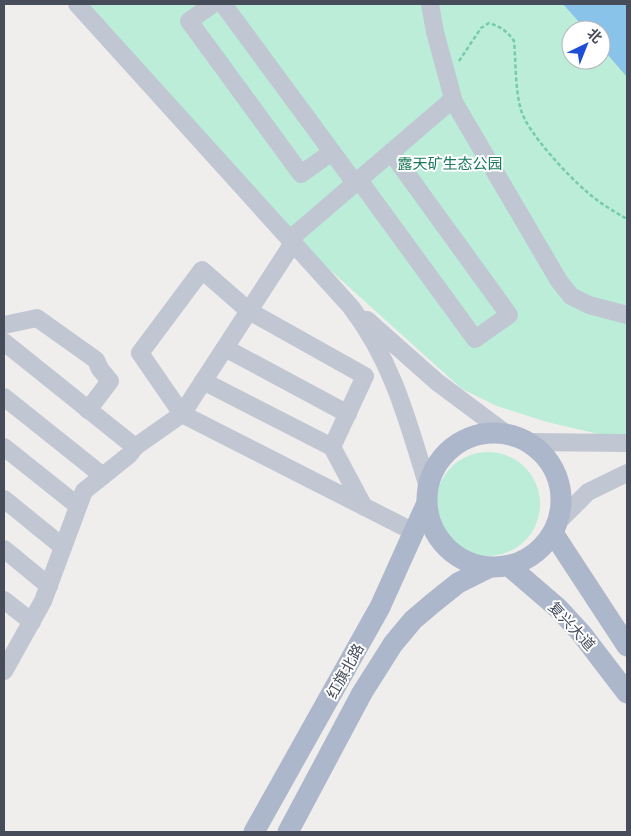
<svg xmlns="http://www.w3.org/2000/svg" width="631" height="836" font-family="Ubuntu,'Noto Sans SC',sans-serif">
	<style>
		.green { fill: #bbedd8; fill-rule: evenodd }
		.water { fill: #8ac3e9 }
		.lines { fill: none; stroke-linecap: round; stroke-linejoin: round }
		.path { stroke: #75caaf; stroke-width: 2.5; stroke-dasharray: 4 2.5; stroke-linecap: butt }
		.minor { stroke: #c0c6d2; stroke-width: 18 }
		.major { stroke: #adb7cb; stroke-width: 21 }
		.labels { text-anchor: middle; dominant-baseline: central; stroke-width: 4; stroke-linejoin: round; paint-order: stroke }
		.park-label { font-size: 15px; fill: #19785a; stroke: #fff }
		.street-label { font-size: 15px; fill: #464c5a; stroke: #fff }
	</style>
	<rect width="100%" height="100%" fill="#f0eded"/>
	<g class="green">
		<path d="M88 4H627V435L607 436 547 422 497 406 462 389 310 252ZM571 30H601V60H571Z"/>
		<circle cx="488" cy="504" r="52"/>
	</g>
	<path class="water" d="M563 4H627V77L601 47V30H586Z"/>
	<g class="lines">
		<path class="path" d="M459 61 481 28 489 23C501 27 507 31 514 41 516 64 515 89 521 110 527 132 568 176 586 191 598 202 613 211 627 219"/>
		<g class="minor">
			<path d="M77 4 351 307C393 362 408 422 428 487"/>
			<path d="M213 4 189 21 301 174 332 152"/>
			<path d="M223 4 355 183"/>
			<path d="M430 4 435 32 454 102 559 281 571 296 589 305 627 315"/>
			<path d="M359 180 475 339 509 315 391 152"/>
			<path d="M290 239 453 99"/>
			<path d="M367 320 437 382 508 435"/>
			<path d="M4 325 37 318 96 360 100 369 110 381 88 410"/>
			<path d="M4 342 135 447 129 455 84 491 43 601 4 671"/>
			<path d="M225 348 348 414"/>
			<path d="M203 381 332 447"/>
			<path d="M4 397 103 476"/>
			<path d="M528 442 627 443"/>
			<path d="M4 447 78 506"/>
			<path d="M135 447 182 414 293 243"/>
			<path d="M4 499 63 547"/>
			<path d="M364 507 332 447 365 376 249 311 202 270 140 353 182 414 414 532"/>
			<path d="M558 522 588 492 627 473"/>
			<path d="M4 549 49 586"/>
			<path d="M4 600 32 622"/>
		</g>
		<g class="major">
			<circle cx="494" cy="500" r="67"/>
			<path d="M553 533 627 646"/>
			<path d="M509 566 559 609 581 633 627 693"/>
			<path d="M254 832 380 607 426 505"/>
			<path d="M288 832 362 693 393 644 413 620 433 603 458 583 488 568"/>
		</g>
	</g>
	<g class="labels">
		<g class="park-label">
			<text x="450" y="163">露天矿生态公园</text>
		</g>
		<g class="street-label">
			<text transform="translate(572 626) rotate(47)">复兴大道</text>
			<text transform="translate(345 671) rotate(-61)">红旗北路</text>
		</g>
	</g>
	<rect width="631" height="836" fill="none" stroke="#464c5a" stroke-width="10"/>
	<g transform="translate(586 45) rotate(43)"><circle r="24" fill="#ffffff" stroke="#b5b7bd"/>
	<path d="M0-4L9 19L0 12L-9 19Z" fill="#1e4dd8"/>
	<text y="-8" font-size="14" font-weight="bold" text-anchor="middle" fill="#464c5a">北</text>
	</g>
</svg>
